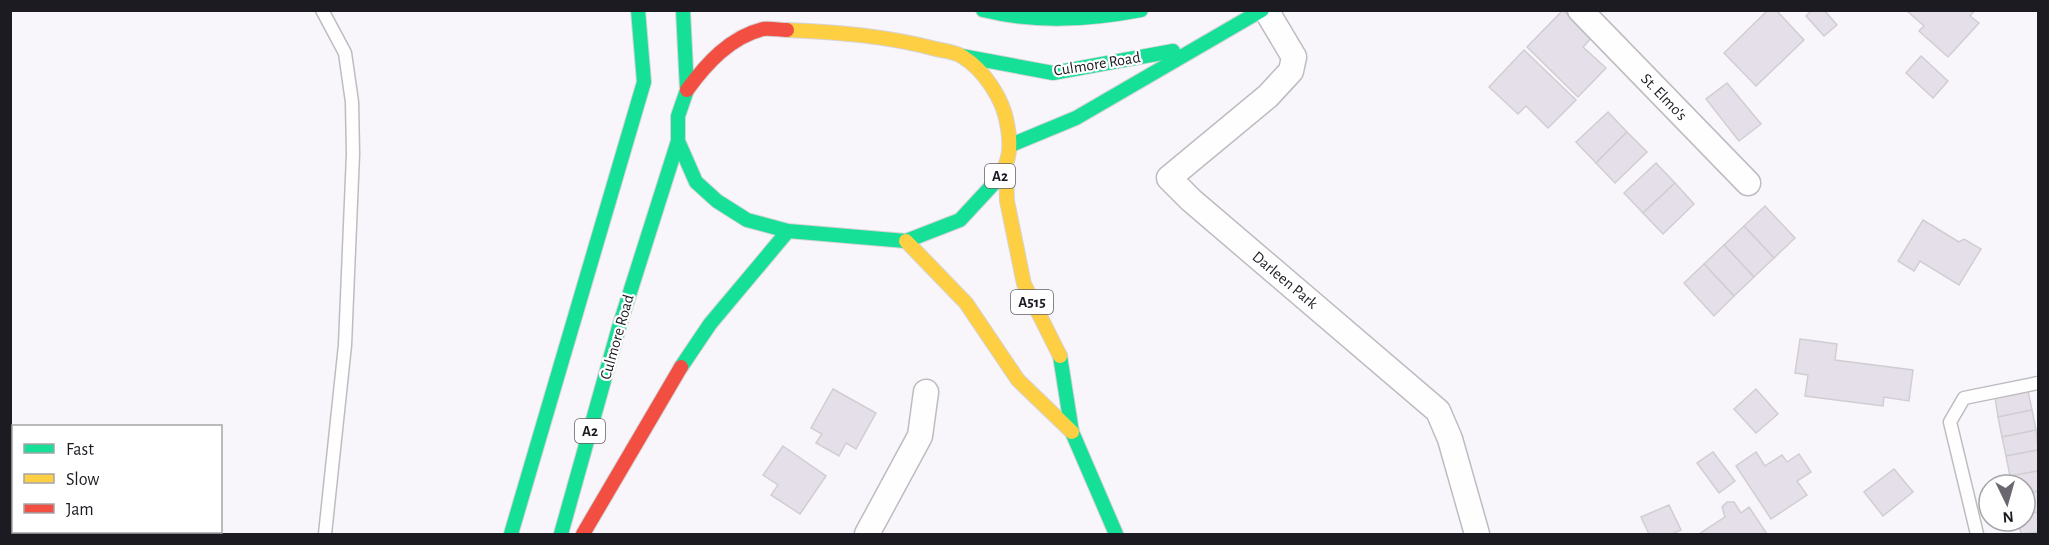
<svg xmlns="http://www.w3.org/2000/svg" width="2049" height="545" font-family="'Alegreya Sans',sans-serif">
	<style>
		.building { fill: #e5dfe9; stroke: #d1ced3; stroke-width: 1.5 }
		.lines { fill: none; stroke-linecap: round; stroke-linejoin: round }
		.lane-casing { stroke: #bebcc1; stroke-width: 15 }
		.street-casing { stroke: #bebcc1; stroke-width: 27 }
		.fast-casing { stroke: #d4d3d6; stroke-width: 16 }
		.slow-casing { stroke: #d4d3d6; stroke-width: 16 }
		.jam-casing { stroke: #d4d3d6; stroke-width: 16 }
		.lane { stroke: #fefefe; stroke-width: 12 }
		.street { stroke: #fefefe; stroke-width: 24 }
		.fast { stroke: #16e098; stroke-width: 14 }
		.slow { stroke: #ffcf43; stroke-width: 14 }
		.jam { stroke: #f24e42; stroke-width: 14 }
		.labels { text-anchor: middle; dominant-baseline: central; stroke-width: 4.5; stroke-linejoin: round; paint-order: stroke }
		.shield { fill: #fff; stroke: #615f64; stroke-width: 1.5 }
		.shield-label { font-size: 15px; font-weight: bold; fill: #1d1b22 }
		.street-label { font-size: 16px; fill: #1d1b22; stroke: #fff }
	</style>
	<rect width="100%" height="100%" fill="#f8f6fb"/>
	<g class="building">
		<path d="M1563 10 1591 38 1583 47 1606 68 1578 97 1527 47Z"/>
		<path d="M1768 10H1776L1804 40 1756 86 1724 53Z"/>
		<path d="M1812 10H1824L1837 25 1824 36 1806 16Z"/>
		<path d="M1906 10H1975L1970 16 1979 23 1948 57 1919 31 1924 26Z"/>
		<path d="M1524 50 1576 100 1548 128 1526 106 1518 114 1489 87Z"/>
		<path d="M1921 56 1948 81 1933 98 1906 73Z"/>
		<path d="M1727 83 1761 124 1739 141 1706 99Z"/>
		<path d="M1608 112 1627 132 1596 163 1576 142Z"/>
		<path d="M1627 132 1647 152 1615 183 1596 163Z"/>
		<path d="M1656 163 1675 183 1643 213 1624 193Z"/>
		<path d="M1675 183 1694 204 1663 234 1643 213Z"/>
		<path d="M1765 206 1795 238 1774 258 1744 226Z"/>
		<path d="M1923 220 1959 242 1964 239 1981 249 1959 285 1920 261 1914 271 1898 261Z"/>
		<path d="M1744 226 1774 258 1754 277 1724 245Z"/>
		<path d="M1724 245 1754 277 1734 296 1704 264Z"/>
		<path d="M1704 264 1734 296 1714 316 1684 283Z"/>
		<path d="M1800 339 1837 344 1835 360 1913 370 1909 401 1884 397 1883 406 1805 396 1808 375 1795 373Z"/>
		<path d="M833 389 876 413 856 449 846 443 839 456 816 443 822 434 811 428Z"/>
		<path d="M1756 389 1778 414 1756 433 1734 409Z"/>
		<path d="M2028 391 2032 410 1998 417 1995 397Z"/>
		<path d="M2032 410 2036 430 2002 437 1998 417Z"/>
		<path d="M2036 430 2038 450 2006 456 2002 437Z"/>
		<path d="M783 446 826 476 800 514 771 495 778 485 763 475Z"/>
		<path d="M2038 450V471L2010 476 2006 456Z"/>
		<path d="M1713 452 1735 481 1719 493 1697 463Z"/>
		<path d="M1756 452 1765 466 1782 455 1787 462 1799 454 1811 472 1797 481 1807 495 1771 519 1736 466Z"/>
		<path d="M1894 469 1913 492 1883 516 1864 492Z"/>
		<path d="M2038 471V491L2025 494V485H2012L2010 476Z"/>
		<path d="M2038 491V512L2025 514V494Z"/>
		<path d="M1727 502H1734L1741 513 1749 507 1767 534H1699L1725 517 1722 507Z"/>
		<path d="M1669 505 1681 530 1672 534H1649L1641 517Z"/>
		<path d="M2038 512V532L2021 534 2018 521H2025V514Z"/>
	</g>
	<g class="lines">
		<defs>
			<g id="lane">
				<path d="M322 10 345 53 352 102 353 154 345 345 325 534"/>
				<path d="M1977 534 1950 422 1964 398 2038 383"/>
			</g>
			<g id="street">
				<path d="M1266 10 1294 57 1291 71 1268 96 1169 178 1191 200 1438 411 1450 439 1477 534"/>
				<path d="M1580 10 1748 183"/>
				<path d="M867 534 920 436 926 392"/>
			</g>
			<g id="fast">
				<path d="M683 10 687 90 678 116V141L696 182 717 201 747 220 788 231 906 241 960 220 998 179"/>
				<path d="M983 10C1036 23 1088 20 1141 10"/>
				<path d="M962 56 1053 73 1173 51"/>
				<path d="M1011 145 1076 118 1262 10"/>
				<path d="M1060 356 1072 432 1116 534"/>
				<path d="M681 367 710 324 788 231"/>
				<path d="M511 534 644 82 638 10"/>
				<path d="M561 534 619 327 678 141"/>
			</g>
			<g id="slow">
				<path d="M787 30C838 32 887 36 936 49 944 51 956 52 963 57 984 70 1003 99 1007 123 1011 144 1011 161 998 179"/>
				<path d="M1006 168 1007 201 1024 284 1060 356"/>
				<path d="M906 241 966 303 1018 380 1072 432"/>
			</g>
			<g id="jam">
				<path d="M687 90C706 64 730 37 763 29 770 28 780 30 787 30"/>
				<path d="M583 534 681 367"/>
			</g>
		</defs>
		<use href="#lane" class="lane-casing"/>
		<use href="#street" class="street-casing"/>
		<use href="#fast" class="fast-casing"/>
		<use href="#slow" class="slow-casing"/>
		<use href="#jam" class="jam-casing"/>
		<use href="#lane" class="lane"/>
		<use href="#street" class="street"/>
		<use href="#fast" class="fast"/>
		<use href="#slow" class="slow"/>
		<use href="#jam" class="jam"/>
	</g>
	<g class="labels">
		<g class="shield">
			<rect x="985" y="164" width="30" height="24" rx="4.5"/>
			<rect x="1011" y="290" width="42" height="24" rx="4.5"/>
			<rect x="575" y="419" width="30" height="24" rx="4.5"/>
		</g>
		<g class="shield-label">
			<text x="1000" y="176">A2</text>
			<text x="1032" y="302">A515</text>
			<text x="590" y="431">A2</text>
		</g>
		<g class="street-label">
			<text transform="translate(1097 64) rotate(-9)">Culmore Road</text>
			<text transform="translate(1664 97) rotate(46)">St. Elmo's</text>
			<text transform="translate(1285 280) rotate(40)">Darleen Park</text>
			<text transform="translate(617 337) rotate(-74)">Culmore Road</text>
		</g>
	</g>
	<rect width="2049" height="545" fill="none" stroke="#1d1b22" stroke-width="24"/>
	<rect x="12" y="425" width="210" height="108" fill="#ffffff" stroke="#a5a4a7" stroke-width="1.5"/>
	<rect x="24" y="444" width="30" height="9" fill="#16e098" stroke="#a5a4a7" stroke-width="1.5"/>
	<text x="66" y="455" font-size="18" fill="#1d1b22">Fast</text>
	<rect x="24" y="474" width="30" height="9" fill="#ffcf43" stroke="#a5a4a7" stroke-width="1.5"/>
	<text x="66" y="485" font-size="18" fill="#1d1b22">Slow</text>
	<rect x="24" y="504" width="30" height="9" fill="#f24e42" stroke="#a5a4a7" stroke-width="1.5"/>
	<text x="66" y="515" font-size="18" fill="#1d1b22">Jam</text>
	<g transform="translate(2007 503) rotate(175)"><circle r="28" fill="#ffffff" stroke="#a5a4a7" stroke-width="1.5"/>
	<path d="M0-4.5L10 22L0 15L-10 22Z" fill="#6a686e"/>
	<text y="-9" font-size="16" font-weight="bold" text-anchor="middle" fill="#1d1b22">N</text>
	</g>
</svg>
